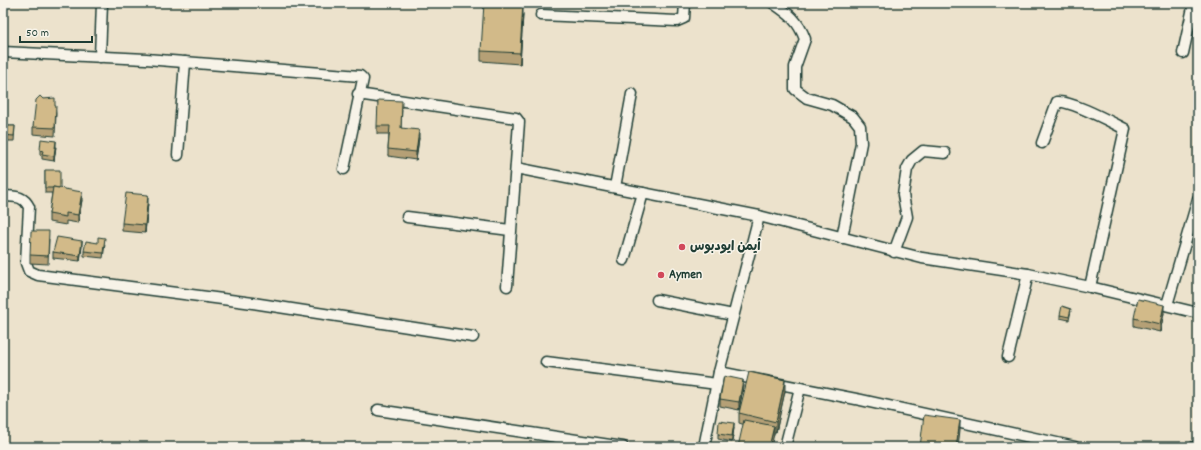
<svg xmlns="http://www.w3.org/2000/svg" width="1201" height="450" font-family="Dekko,'Playpen Sans Arabic',sans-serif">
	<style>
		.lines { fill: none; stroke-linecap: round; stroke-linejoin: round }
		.minor-casing { stroke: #1f3d34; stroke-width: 13 }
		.minor { stroke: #f7f3e8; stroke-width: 10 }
		.wall { fill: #b5a076; stroke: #1f3d34 }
		.shaded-wall { fill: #938260; stroke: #1f3d34 }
		.building { fill: #d2ba89; stroke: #1f3d34 }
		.poi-dot { fill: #d1495b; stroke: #f7f3e8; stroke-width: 1.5 }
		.labels { text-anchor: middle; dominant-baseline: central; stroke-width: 3; stroke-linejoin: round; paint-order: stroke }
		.poi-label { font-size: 13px; font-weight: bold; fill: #1f3d34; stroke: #f7f3e8; text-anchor: start }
	</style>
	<rect width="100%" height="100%" fill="#ece2cc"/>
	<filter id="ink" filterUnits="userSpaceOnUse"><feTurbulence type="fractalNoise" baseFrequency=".025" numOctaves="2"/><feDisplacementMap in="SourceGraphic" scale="8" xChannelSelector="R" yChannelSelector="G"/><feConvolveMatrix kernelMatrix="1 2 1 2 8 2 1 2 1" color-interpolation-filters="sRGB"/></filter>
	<g filter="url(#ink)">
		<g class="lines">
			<defs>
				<g id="minor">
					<path d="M773 3C789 14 798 20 805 39L795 67V89L807 98 832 105 853 117 860 126 861 143 842 238"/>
					<path d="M541 15 677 21 684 18 685 3"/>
					<path d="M3 52 146 59 360 76 363 79 344 169"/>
					<path d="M1183 53 1194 3"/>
					<path d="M100 57 102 3"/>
					<path d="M358 94 516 118 519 122 507 286"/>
					<path d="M1042 143 1057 102C1070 100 1111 122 1125 129L1090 287"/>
					<path d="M178 155 185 62"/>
					<path d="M516 168 759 216 922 258 1028 274 1090 287 1198 313"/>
					<path d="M615 187 632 94"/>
					<path d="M3 196C15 197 23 195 29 207L26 263 29 271 38 275 253 303 473 337"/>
					<path d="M407 217 510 230"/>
					<path d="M894 252 907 217 903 195 907 169 912 160 923 151 945 153"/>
					<path d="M624 260 643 193"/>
					<path d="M657 300 733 315"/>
					<path d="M1167 305 1198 199"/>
					<path d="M1008 357 1028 274"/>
					<path d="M546 362 717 384"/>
					<path d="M719 372 861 400 1075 447"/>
					<path d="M378 410 623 447"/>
					<path d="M704 447 719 372 759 216"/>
					<path d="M785 447 800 388"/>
					<path d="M1194 447H1195"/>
				</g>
			</defs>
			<use href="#minor" class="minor-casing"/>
			<use href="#minor" class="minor"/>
		</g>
		<g class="wall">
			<path d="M523 14 520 64 481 61V51Z"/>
			<path d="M43 99 55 106 56 114 55 136 33 134V127Z"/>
			<path d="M402 109 401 128 419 138 416 160 388 156V149L389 134H377V126Z"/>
			<path d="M3 126H15L14 141H3Z"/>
			<path d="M56 146 54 161 42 159V156L40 155V150Z"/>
			<path d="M45 170 60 188 82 200 78 223 66 221V225L49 222V214L52 193H45Z"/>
			<path d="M148 203 145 233 122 231V223Z"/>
			<path d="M49 239 48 264 30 263V255Z"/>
			<path d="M105 244 103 258 84 256V251Z"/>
			<path d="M82 246 80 261 53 258V252Z"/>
			<path d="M1071 311 1069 320 1060 318V315Z"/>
			<path d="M1164 313 1160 332 1134 326V318Z"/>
			<path d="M743 388 739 410 720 406V399Z"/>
			<path d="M785 391 776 432H774V434L739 423V413Z"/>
			<path d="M734 428 732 442 718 439V434Z"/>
		</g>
		<g class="shaded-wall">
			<path d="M523 3V14L520 64V53Z"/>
			<path d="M419 130V138L416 160V152Z"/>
			<path d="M56 141V146L54 161V156Z"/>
			<path d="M82 192V200L78 223V215Z"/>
			<path d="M148 195V203L145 233V225Z"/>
			<path d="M82 241V246L80 261V256Z"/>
			<path d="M1164 305V313L1160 332V324Z"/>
			<path d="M743 380V388L739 410V402Z"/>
			<path d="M785 380V391L776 432V422Z"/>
			<path d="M960 420V430L958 447H956Z"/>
			<path d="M734 423V428L732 442V436Z"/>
			<path d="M774 426V434L771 447H769Z"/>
		</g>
		<g class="building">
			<path d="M484 3H523L520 53 481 51Z"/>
			<path d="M40 96 43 99 55 98V106H56L55 128 33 127 36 100Z"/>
			<path d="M378 100 402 101 401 128 419 130 416 152 388 149 390 126H377Z"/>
			<path d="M3 126H15L14 136 3 135Z"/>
			<path d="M41 139 56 141 54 156 42 154 43 151 40 150Z"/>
			<path d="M45 170H60V188L53 187V188H45Z"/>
			<path d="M53 187 82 192 78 215 66 213V217L49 214Z"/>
			<path d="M126 193 148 195 145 225 122 223Z"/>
			<path d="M31 231H49L48 256 30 255Z"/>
			<path d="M57 237 82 241 80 256 53 252Z"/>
			<path d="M98 237 105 238 103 253 84 251 86 241 98 243Z"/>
			<path d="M1138 299 1164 305 1160 324 1134 318Z"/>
			<path d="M1062 306 1071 309 1069 317 1060 315Z"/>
			<path d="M749 372 785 380 776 422 739 413Z"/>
			<path d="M724 376 743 380 739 402 720 399Z"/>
			<path d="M924 415 960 420 956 447H920Z"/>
			<path d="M744 420 774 426 769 447H738Z"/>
			<path d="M719 421 734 423 732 436 718 434Z"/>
		</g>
	</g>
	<g class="poi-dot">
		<circle cx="682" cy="247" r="4"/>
		<circle cx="661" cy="275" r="4"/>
	</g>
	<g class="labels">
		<g class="poi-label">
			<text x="690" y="247">أيمن ايودبوس</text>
			<text x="669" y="275">Aymen</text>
		</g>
	</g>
	<rect width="1201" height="450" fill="none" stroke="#f7f3e8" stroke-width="16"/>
	<rect x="8" y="8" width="1185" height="434" fill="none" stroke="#1f3d34" stroke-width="1.5" filter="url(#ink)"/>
	<path d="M20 36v6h72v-6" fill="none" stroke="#1f3d34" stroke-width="2"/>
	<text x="26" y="36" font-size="12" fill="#1f3d34" stroke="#f7f3e8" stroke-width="3" paint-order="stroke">50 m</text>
</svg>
